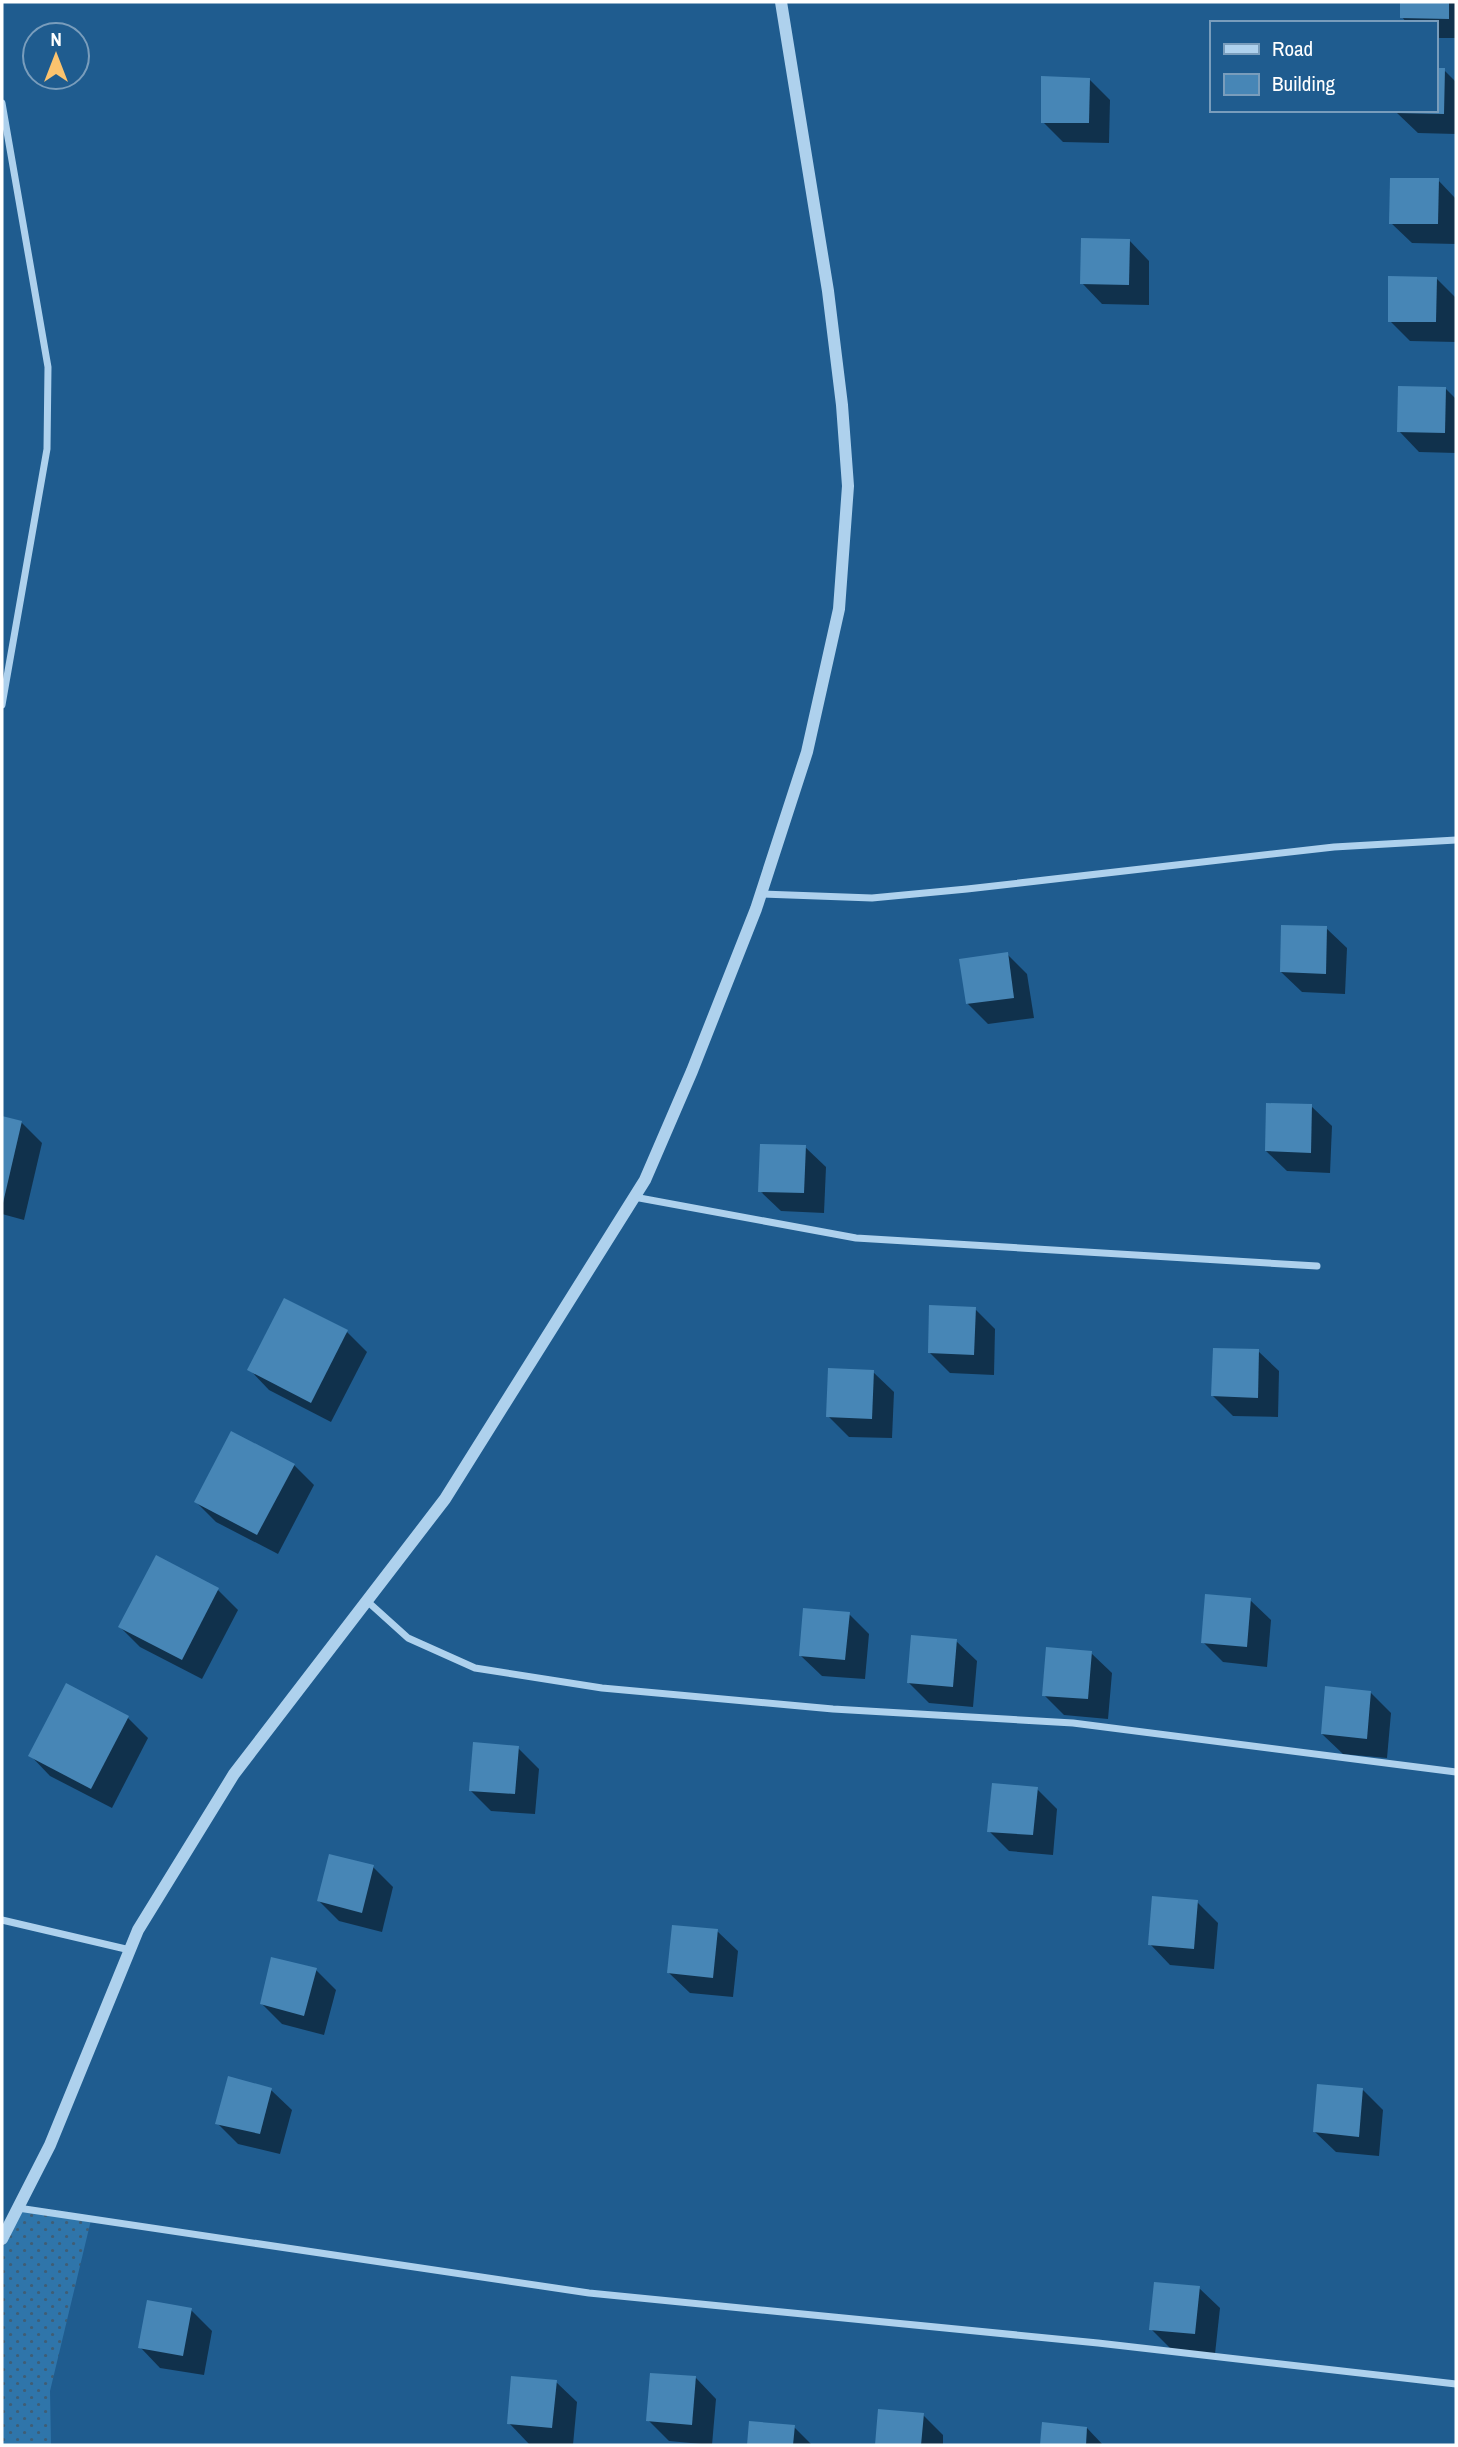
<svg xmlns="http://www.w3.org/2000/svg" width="1458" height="2447" font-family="'Archivo Narrow',sans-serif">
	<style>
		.grass { fill: url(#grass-dots) }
		.shadow { fill: #0007 }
		.building { fill: #4786b6 }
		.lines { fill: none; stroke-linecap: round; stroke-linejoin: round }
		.minor { stroke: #aed1ed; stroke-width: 7 }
		.tertiary { stroke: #aed1ed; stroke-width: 12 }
	</style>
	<defs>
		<pattern id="grass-dots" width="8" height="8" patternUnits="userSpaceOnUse" patternTransform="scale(1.75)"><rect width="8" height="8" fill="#2f75aa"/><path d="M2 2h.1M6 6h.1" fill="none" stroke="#3f5e76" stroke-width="1.8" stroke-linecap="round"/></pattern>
	</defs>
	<rect width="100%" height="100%" fill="#1f5c8f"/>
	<path class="grass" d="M18 2208 91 2220 50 2391 51 2445H2V2239Z"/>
	<g class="shadow">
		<path d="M1402 2H1456V38H1435V23H1407L1402 17Z"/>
		<path d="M1444 70 1456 82V134L1418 133 1397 113 1435 110Z"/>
		<path d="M1089 79 1110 100 1109 143 1063 142 1043 122Z"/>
		<path d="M1438 180 1456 199V244L1412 243 1391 223Z"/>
		<path d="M1129 240 1149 261V305L1102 304 1082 283Z"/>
		<path d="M1436 278 1456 298V342L1410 341 1390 321Z"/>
		<path d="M1446 389 1456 399V453L1419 452 1399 431Z"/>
		<path d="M1326 928 1347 948 1345 994 1302 992 1281 972Z"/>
		<path d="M1007 954 1027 974 1034 1018 988 1024 967 1003Z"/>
		<path d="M1311 1106 1332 1126 1330 1173 1287 1171 1266 1151Z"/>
		<path d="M2 1118 21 1122 42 1143 24 1220 2 1214Z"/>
		<path d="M805 1147 826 1167 824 1213 781 1211 760 1191Z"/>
		<path d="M975 1309 995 1329 994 1375 950 1373 930 1353Z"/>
		<path d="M347 1332 367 1352 331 1422 269 1390 249 1369Z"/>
		<path d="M1258 1351 1279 1371 1278 1417 1233 1416 1213 1396Z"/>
		<path d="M873 1372 894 1392 892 1438 849 1437 828 1416Z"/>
		<path d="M294 1465 314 1485 278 1554 216 1522 196 1502Z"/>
		<path d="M218 1590 238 1610 202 1679 140 1647 120 1627Z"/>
		<path d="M1250 1600 1271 1620 1267 1667 1223 1662 1203 1642Z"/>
		<path d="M849 1614 869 1634 865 1679 822 1676 801 1656Z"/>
		<path d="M956 1641 977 1661 973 1707 929 1703 909 1683Z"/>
		<path d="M1091 1653 1112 1673 1108 1719 1064 1715 1044 1695Z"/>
		<path d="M1370 1692 1391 1713 1387 1758 1343 1754 1322 1734Z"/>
		<path d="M128 1718 148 1738 112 1808 50 1776 30 1755Z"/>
		<path d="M518 1748 539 1769 535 1814 491 1811 470 1790Z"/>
		<path d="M1037 1789 1057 1809 1053 1855 1009 1851 989 1831Z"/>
		<path d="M373 1867 393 1887 382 1932 339 1921 319 1901Z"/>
		<path d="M1197 1902 1218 1923 1214 1969 1170 1965 1150 1944Z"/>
		<path d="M717 1931 738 1951 733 1997 690 1993 669 1973Z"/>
		<path d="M316 1970 336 1990 324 2035 282 2024 262 2004Z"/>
		<path d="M271 2090 292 2110 280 2154 238 2144 217 2123Z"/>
		<path d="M1363 2090 1383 2110 1379 2156 1336 2152 1315 2132Z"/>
		<path d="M1199 2288 1220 2308 1215 2354 1172 2350 1151 2329Z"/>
		<path d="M191 2310 212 2331 204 2375 160 2368 140 2347Z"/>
		<path d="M696 2378 716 2399 712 2445 669 2441 648 2420Z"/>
		<path d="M556 2382 577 2402 573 2445 529 2444 509 2423Z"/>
		<path d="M879 2411 923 2415 943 2435V2445H876Z"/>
		<path d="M751 2423 794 2427 812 2445H749Z"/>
		<path d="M1043 2424 1087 2428 1103 2445H1041Z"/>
	</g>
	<g class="building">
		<path d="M1400 2H1449V19L1400 18Z"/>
		<path d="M1435 68H1445L1444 114 1395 113V110H1435Z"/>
		<path d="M1041 76 1090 78 1089 123H1041Z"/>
		<path d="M1390 178H1439L1438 224H1389Z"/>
		<path d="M1081 238 1130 239 1129 285 1080 284Z"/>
		<path d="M1388 276 1437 277 1436 322H1388Z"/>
		<path d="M1398 386 1446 387 1445 433 1397 432Z"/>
		<path d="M1281 925 1327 926 1326 974 1280 972Z"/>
		<path d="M1008 952 1014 998 966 1004 959 959Z"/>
		<path d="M1266 1103 1312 1104 1311 1153 1265 1151Z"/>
		<path d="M2 1116 22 1121 3 1203H2Z"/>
		<path d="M760 1144 806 1145 804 1193 758 1192Z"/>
		<path d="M284 1298 348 1330 311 1403 247 1370Z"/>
		<path d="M929 1305 976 1307 974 1355 928 1353Z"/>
		<path d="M1213 1348 1259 1349 1258 1398 1211 1396Z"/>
		<path d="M828 1368 874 1370 872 1419 826 1417Z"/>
		<path d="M231 1431 295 1464 257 1535 194 1502Z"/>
		<path d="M156 1555 219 1588 182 1660 118 1627Z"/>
		<path d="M1205 1594 1251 1598 1247 1647 1201 1643Z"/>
		<path d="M803 1608 850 1612 845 1660 799 1656Z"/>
		<path d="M911 1635 957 1639 953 1687 907 1683Z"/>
		<path d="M1046 1647 1092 1651 1088 1699 1042 1696Z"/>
		<path d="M66 1683 129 1716 91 1789 28 1756Z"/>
		<path d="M1325 1686 1371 1691 1367 1739 1321 1734Z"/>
		<path d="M473 1742 519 1746 515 1794 469 1791Z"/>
		<path d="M992 1783 1038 1787 1033 1835 987 1832Z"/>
		<path d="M329 1854 374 1865 362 1913 317 1901Z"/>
		<path d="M1152 1896 1198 1900 1194 1949 1148 1945Z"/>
		<path d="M672 1925 718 1929 713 1978 667 1973Z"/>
		<path d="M271 1957 317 1968 304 2016 260 2004Z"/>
		<path d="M228 2076 272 2088 260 2134 215 2124Z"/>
		<path d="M1317 2084 1363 2088 1359 2137 1313 2132Z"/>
		<path d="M1154 2282 1200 2286 1195 2334 1149 2330Z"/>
		<path d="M147 2300 192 2308 183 2356 138 2348Z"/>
		<path d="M650 2373 696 2376 692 2425 646 2421Z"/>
		<path d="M511 2376 557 2380 552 2428 507 2424Z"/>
		<path d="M878 2409 924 2413 921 2445H875Z"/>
		<path d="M749 2421 795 2425 793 2445H747Z"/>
		<path d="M1042 2422 1087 2427 1086 2445H1040Z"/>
	</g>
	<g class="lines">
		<g class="minor">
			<path d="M2 103 48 367 47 449 2 705"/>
			<path d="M761 894 872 898 967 889 1334 847 1456 840"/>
			<path d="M634 1197 856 1238 1317 1266"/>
			<path d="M367 1601 408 1638 475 1668 602 1688 833 1709 1073 1723 1456 1772"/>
			<path d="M2 1920 130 1950"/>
			<path d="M18 2208 589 2293 1098 2343 1456 2384"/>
		</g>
		<path class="tertiary" d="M2 2239 50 2145 138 1930 234 1774 445 1499 645 1180 692 1071 756 909 807 752 839 609 848 486 842 405 828 291 781 2"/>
	</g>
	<rect width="1458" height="2447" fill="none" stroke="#ffffff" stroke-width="7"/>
	<rect x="1210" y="21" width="228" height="91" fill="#1f5c8f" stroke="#799dbc" stroke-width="2"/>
	<rect x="1224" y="44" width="35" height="10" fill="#aed1ed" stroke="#799dbc" stroke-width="2"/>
	<text x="1272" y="56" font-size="21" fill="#ffffff">Road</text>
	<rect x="1224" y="74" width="35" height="21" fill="#4786b6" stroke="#799dbc" stroke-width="2"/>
	<text x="1272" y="91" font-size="21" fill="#ffffff">Building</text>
	<g transform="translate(56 56)"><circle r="33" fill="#1f5c8f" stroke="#799dbc" stroke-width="2"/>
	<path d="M0-5L12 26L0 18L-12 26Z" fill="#fbc36e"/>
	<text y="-10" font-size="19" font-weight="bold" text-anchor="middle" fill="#ffffff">N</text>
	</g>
</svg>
